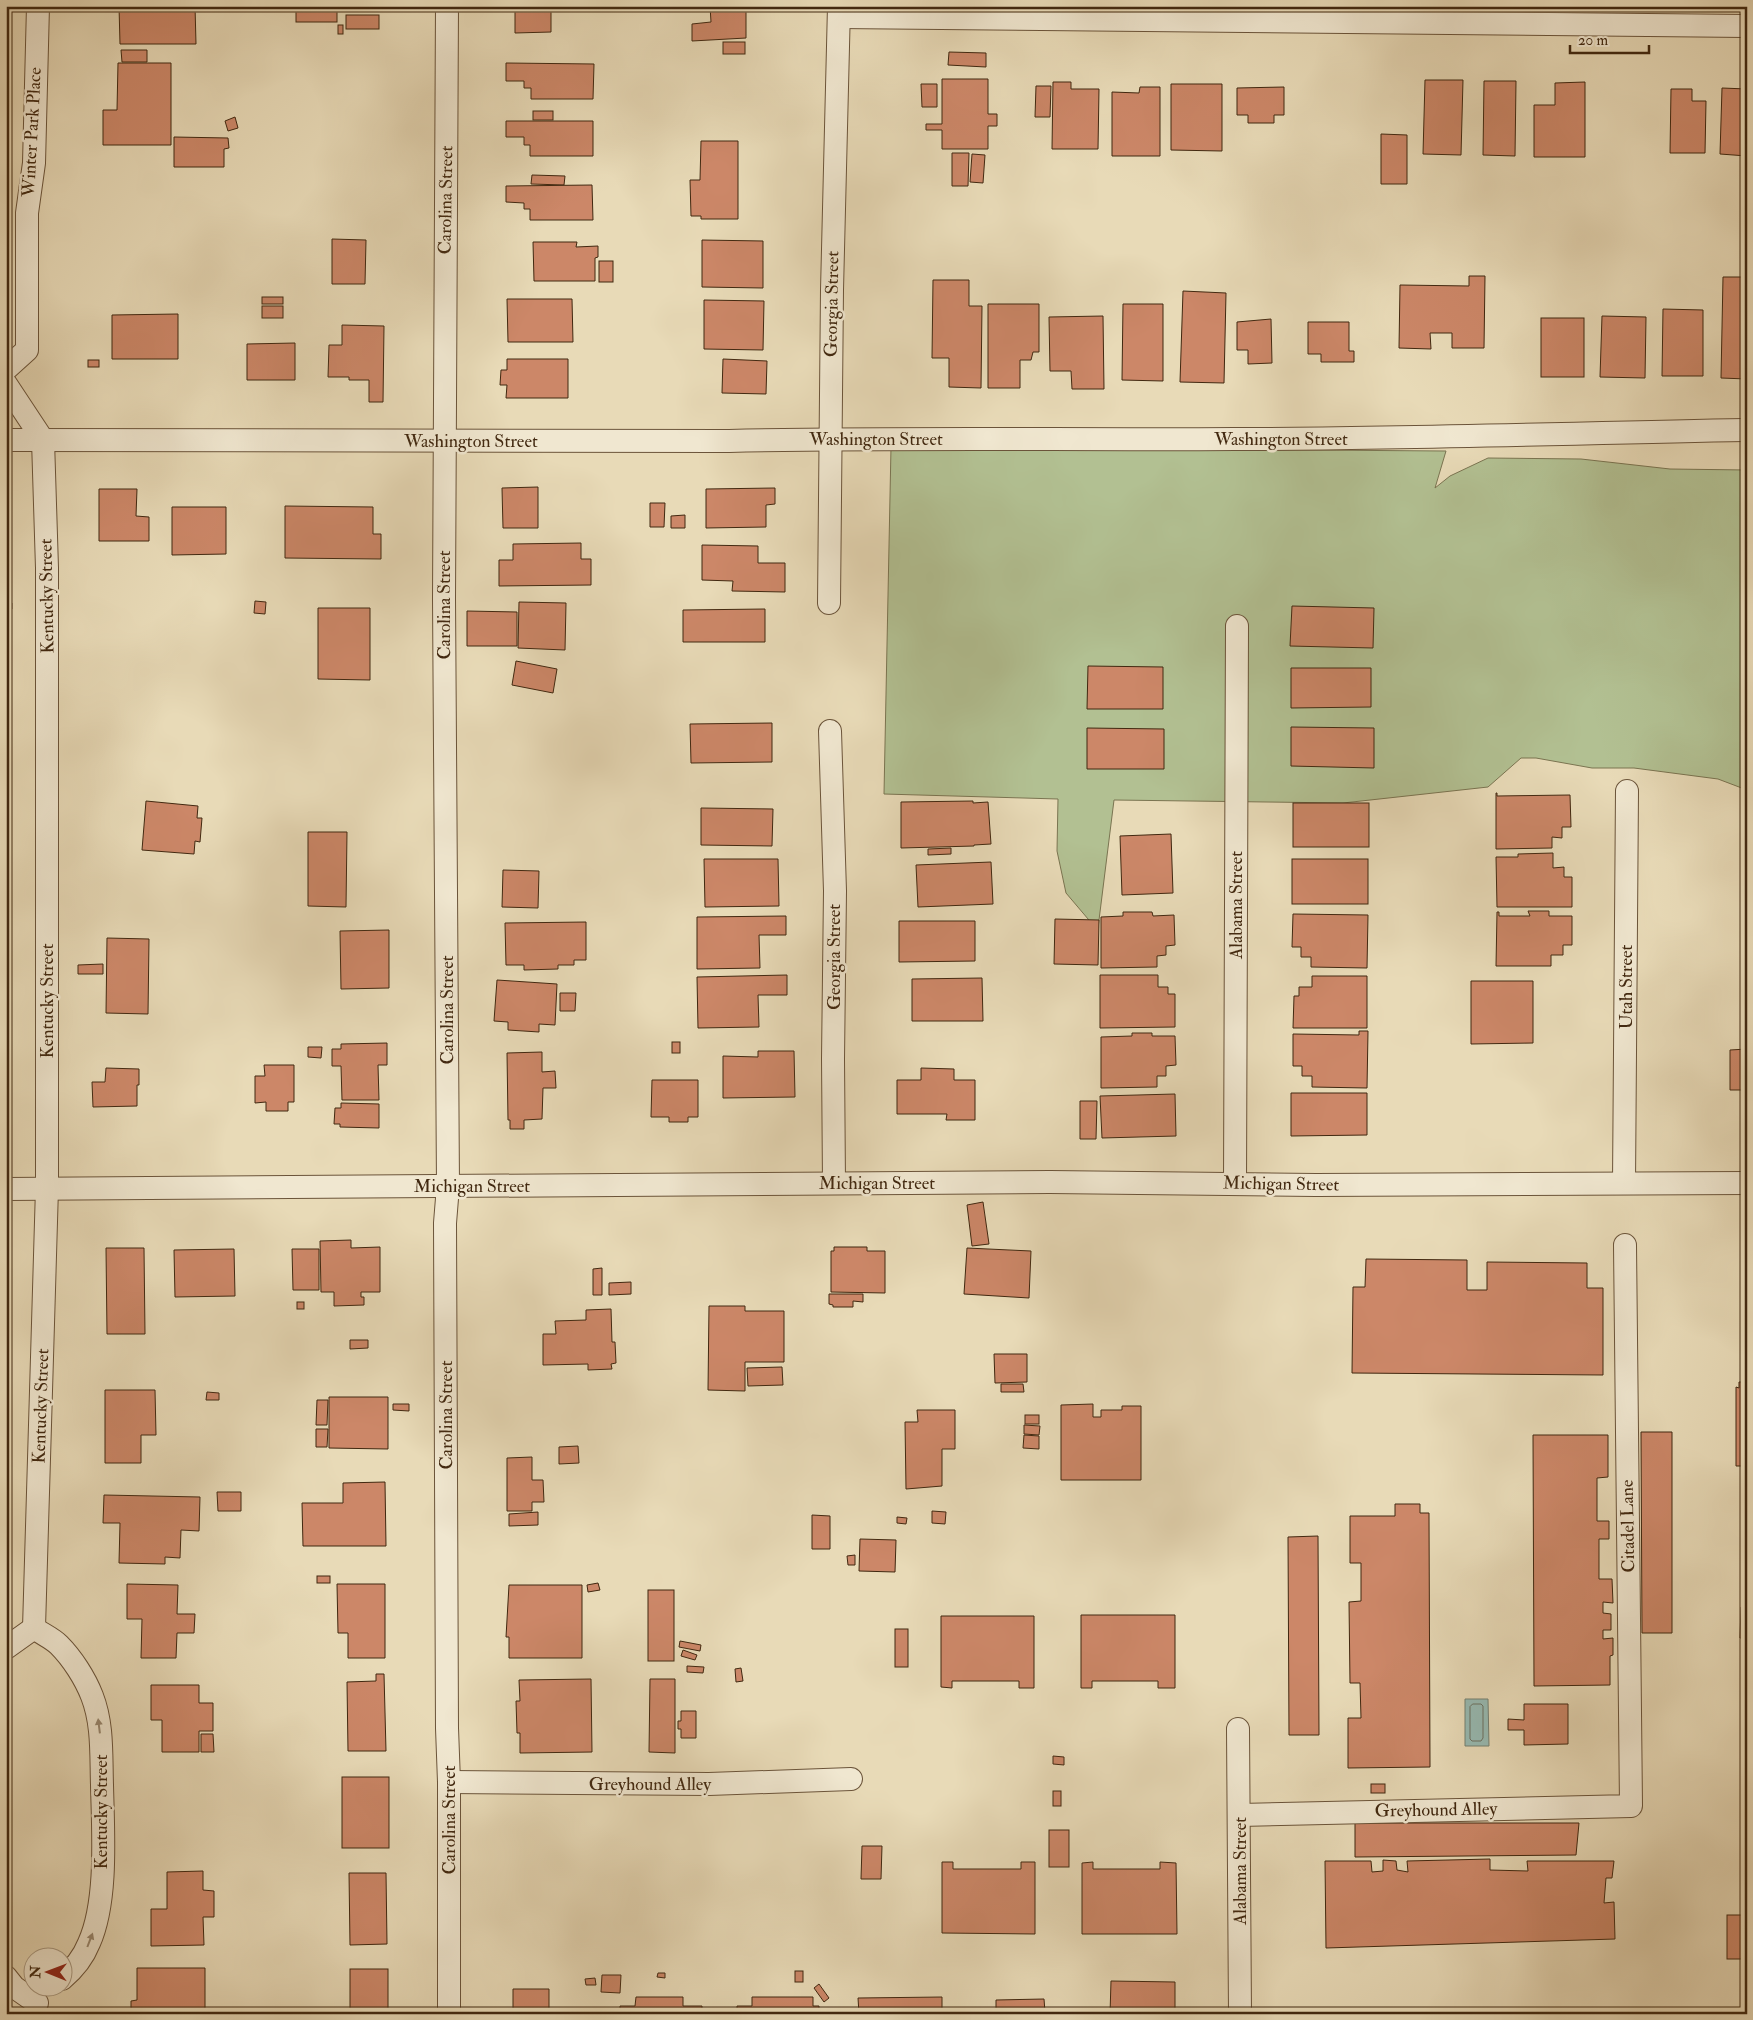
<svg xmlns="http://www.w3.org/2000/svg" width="1753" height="2020" font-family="'IM FELL Double Pica',serif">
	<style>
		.green { fill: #b2c092; stroke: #7a7451 }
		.water { fill: #97bab2; stroke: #758071 }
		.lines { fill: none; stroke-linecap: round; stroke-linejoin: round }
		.shore { stroke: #6c7161; stroke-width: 1 }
		.building { fill: #cc8768; stroke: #412810 }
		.street-casing { stroke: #6b543a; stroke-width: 24 }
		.street { stroke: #f0e7d0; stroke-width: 22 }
		.oneway { fill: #988870 }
		.labels { text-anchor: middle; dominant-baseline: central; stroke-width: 5; stroke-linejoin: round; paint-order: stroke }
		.street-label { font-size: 18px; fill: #412810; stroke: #f0e7d0 }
	</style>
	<rect width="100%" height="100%" fill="#e8dab7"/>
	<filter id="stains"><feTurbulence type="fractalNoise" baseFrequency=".004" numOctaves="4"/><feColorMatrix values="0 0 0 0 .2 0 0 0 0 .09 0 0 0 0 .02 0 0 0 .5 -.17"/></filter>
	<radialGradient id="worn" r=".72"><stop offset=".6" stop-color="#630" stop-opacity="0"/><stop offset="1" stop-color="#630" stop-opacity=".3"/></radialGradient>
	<path class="green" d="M891 447 1446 451 1435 488 1450 476 1488 458 1581 459 1670 469 1747 470V790L1718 779 1634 768H1592L1536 758H1521L1488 787 1343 803 1114 800 1098 928 1094 926 1066 893 1057 851 1058 799 884 794Z"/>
	<path class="water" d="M1465 1699H1488L1489 1746H1465Z"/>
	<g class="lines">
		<path class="shore" d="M1473 1704H1481L1483 1706V1738L1481 1741H1472L1470 1739V1707Z"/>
	</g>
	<g class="building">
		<path d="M119 6H195L196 44H120Z"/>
		<rect x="296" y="6" width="41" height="16"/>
		<path d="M515 6H551V32L515 33Z"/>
		<path d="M710 6H746V38L692 41V24L711 22Z"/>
		<rect x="346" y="15" width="33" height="14"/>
		<rect x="338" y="25" width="5" height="9"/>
		<rect x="723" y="42" width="22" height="12"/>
		<path d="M121 50H147V62H122Z"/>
		<path d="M949 52 986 53V67L948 65Z"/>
		<path d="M118 63H171V145H103V110H117Z"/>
		<path d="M506 63 594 64 593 99H531V88H524V81H506Z"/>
		<path d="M942 79H988V114H997V126H988V149H942V130H926V124H942Z"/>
		<path d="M1425 80H1463L1461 155 1423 154Z"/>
		<path d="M1484 81H1516L1515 156 1483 155Z"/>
		<path d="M1053 82H1071V89H1099L1098 149H1052Z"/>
		<path d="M1585 82V157H1534V105H1555V83Z"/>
		<path d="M921 84H937V107H922Z"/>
		<path d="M1171 84H1222V151L1171 150Z"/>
		<path d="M1036 86H1051L1050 117H1035Z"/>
		<path d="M1140 87H1160V156H1112V92L1139 93Z"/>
		<path d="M1284 87V115H1274V123H1248V115H1237V88Z"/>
		<path d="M1722 88 1747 89V156L1720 154Z"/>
		<path d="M1671 89H1692V101H1706L1705 153H1670Z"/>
		<rect x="533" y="111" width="20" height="9"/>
		<path d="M235 117 238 128 228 131 225 121Z"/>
		<path d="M506 121H593V156H530V145H524V137H506Z"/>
		<path d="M1381 134 1407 135V184H1381Z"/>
		<path d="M174 137 228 138 229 148 224 149V167H174Z"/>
		<path d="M701 141H738V219H701V216H691L690 180H700Z"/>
		<path d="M952 153H969L968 186H952Z"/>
		<path d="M972 154 985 155 983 183 970 182Z"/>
		<path d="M532 175 565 176 564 185 531 184Z"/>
		<path d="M592 185 593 220H530V209H524V203L506 202V186Z"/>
		<path d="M332 239 366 240 365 284H332Z"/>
		<path d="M702 240 763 241V288L702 287Z"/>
		<path d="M533 242H577L576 247 598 246V257L595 258V281H534Z"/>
		<rect x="599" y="261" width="14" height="21"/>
		<path d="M1469 276H1485L1484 348H1452V333H1430L1431 349 1399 348 1400 285 1469 286Z"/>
		<path d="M1723 277H1747V379L1721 378Z"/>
		<path d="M933 280H969V306H982L981 388 949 387V358H932Z"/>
		<path d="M1183 291 1226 293 1224 383 1180 382Z"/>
		<rect x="262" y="297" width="21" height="7"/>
		<path d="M507 299H572L573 342H508Z"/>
		<path d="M704 300 764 301 763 350 704 349Z"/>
		<path d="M988 304H1039V352H1033L1031 360H1020V388H988Z"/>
		<path d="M1123 304H1163V381L1122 380Z"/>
		<rect x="262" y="306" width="21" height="12"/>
		<path d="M1663 309 1703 310V376H1662Z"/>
		<path d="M178 314V359H112V315Z"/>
		<path d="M1103 316 1104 389H1072L1071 371H1050L1049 317Z"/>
		<path d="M1602 316 1646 317 1645 378 1600 377Z"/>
		<rect x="1541" y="318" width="43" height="59"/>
		<path d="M1271 319 1272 363 1248 364V350H1237V322Z"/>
		<path d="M1308 322H1349V351H1354V362H1321V354H1308Z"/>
		<path d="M342 325 384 326 383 402H369V380H349V377H328L329 345H342Z"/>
		<path d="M295 343V380H247V344Z"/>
		<path d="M507 359H568V398H506L507 385H500L501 370H507Z"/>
		<path d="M723 359 767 361 766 394 722 393Z"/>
		<rect x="88" y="360" width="11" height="7"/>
		<path d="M538 487V528H503L502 488Z"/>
		<path d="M775 488V504L766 505V527L706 528V489Z"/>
		<path d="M99 489H137L136 516 149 517V541H99Z"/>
		<path d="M650 503H665L664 527H650Z"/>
		<path d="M285 506 373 507V534H381V559L285 558Z"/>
		<path d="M172 507H226V554L172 555Z"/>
		<path d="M685 515V528H671V516Z"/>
		<path d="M581 543V559H591V585L499 586V560H513V544Z"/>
		<path d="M702 545 758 546V563H785V592L732 591 733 581 702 580Z"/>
		<path d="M255 601 266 602 265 614 254 613Z"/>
		<path d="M6 602 12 603V609L6 608Z"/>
		<path d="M519 602 566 603 565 650 518 648Z"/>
		<path d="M1292 606 1374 608 1373 648 1290 646Z"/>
		<path d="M318 608H370V680L318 679Z"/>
		<path d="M765 609V642H683V610Z"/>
		<path d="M467 611 517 612V646H467Z"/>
		<path d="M516 661 557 669 553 693 512 685Z"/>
		<path d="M1088 666 1163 667V709H1087Z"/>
		<path d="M1291 668H1371V707L1291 708Z"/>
		<path d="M772 723V762L691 763 690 724Z"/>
		<path d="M1291 727 1374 728V768L1291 766Z"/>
		<path d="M1087 728 1164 729V769H1087Z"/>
		<path d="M1496 793H1497V796L1570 795 1571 827H1562V838L1552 837V848L1496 849Z"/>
		<path d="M146 801 198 806 197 818H202L200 842 195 841 194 854 142 850Z"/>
		<path d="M973 801V803L988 802 991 844 974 845V846L901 848V802Z"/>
		<rect x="1293" y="803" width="76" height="44"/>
		<path d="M701 808 773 809 772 846 701 845Z"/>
		<path d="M308 832H347L346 907 308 906Z"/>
		<path d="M1171 834 1173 893 1122 895 1120 836Z"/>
		<path d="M951 848V854L928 855V849Z"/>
		<path d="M1553 853V868L1564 867V877H1572V907H1497L1496 857H1518V854Z"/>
		<path d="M704 859H778L779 906 705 907Z"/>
		<rect x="1292" y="859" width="76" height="45"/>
		<path d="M991 862 993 904 918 907 916 865Z"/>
		<path d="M503 870 539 871 538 908 502 907Z"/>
		<path d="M1528 911H1549V916H1572V945H1563V955H1551V966H1496L1497 912H1499V916H1530Z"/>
		<path d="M1123 912H1152L1153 916 1174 915 1175 945 1166 946V955L1157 956V967L1101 968V917L1123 916Z"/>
		<path d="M1293 914 1368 915 1367 968 1311 967V957H1301V947H1292Z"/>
		<path d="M786 916V935H759L760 968 697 969V917Z"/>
		<path d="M1055 919 1099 920 1098 965 1054 964Z"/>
		<path d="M899 921H975V961L899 962Z"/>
		<path d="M586 922V960H574V965H558V969L524 970V965H506L505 923Z"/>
		<path d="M389 930V988L341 989 340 931Z"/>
		<path d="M107 938 149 939 148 1014 106 1013Z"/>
		<path d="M103 964V974H78V965Z"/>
		<path d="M787 975V995H758L759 1027 698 1028 697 977Z"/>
		<path d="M1100 975H1158V987H1168V994H1175V1027L1100 1028Z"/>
		<path d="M1312 976H1367V1028H1293L1294 996H1299V987H1312Z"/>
		<path d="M982 978 983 1021H912V979Z"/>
		<path d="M497 980 557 984 555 1025 539 1024V1032L508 1030V1022L494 1021Z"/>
		<path d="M1471 981H1533V1043L1471 1044Z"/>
		<path d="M560 993H576L575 1011H560Z"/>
		<path d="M1359 1031H1368L1367 1088 1312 1087V1076H1302V1066H1293V1034L1359 1035Z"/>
		<path d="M1132 1033H1152V1036H1175L1176 1065 1166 1066V1076H1157V1087L1101 1088V1037L1132 1036Z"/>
		<rect x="672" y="1042" width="8" height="11"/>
		<path d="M387 1043V1065H378L379 1100H342L341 1066H332V1049H341V1044Z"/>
		<path d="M308 1047H322L321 1058 308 1057Z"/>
		<path d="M1747 1049V1090H1730V1050Z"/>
		<path d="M758 1051H794L795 1097 723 1098V1056L758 1057Z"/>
		<path d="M542 1052V1072L555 1071 556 1088H543L542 1119 524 1120V1129H510V1120H508L507 1053Z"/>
		<path d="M264 1065H294V1102H288V1111H266V1102L255 1103V1076H265Z"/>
		<path d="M106 1068 139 1069V1085H137V1106L93 1107 92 1082H105Z"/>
		<path d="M921 1068 954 1069V1080H975V1120H946L947 1114H897V1080H921Z"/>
		<path d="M652 1080H698V1117H688V1122H669V1117H651Z"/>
		<path d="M1291 1093H1367V1135L1291 1136Z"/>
		<path d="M1175 1094 1176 1136 1102 1138 1100 1096Z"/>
		<path d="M1080 1101H1097L1096 1139H1080Z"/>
		<path d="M341 1103 379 1104V1128L340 1127V1124H334L335 1108H341Z"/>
		<path d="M983 1202 989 1244 972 1246 967 1205Z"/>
		<path d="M351 1240V1248L380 1247V1292H361V1297H364V1305L334 1306V1292H321L320 1241Z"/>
		<path d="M834 1247H867V1251H885V1293L831 1292V1251H834Z"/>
		<path d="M106 1248H144L145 1334H107Z"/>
		<path d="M967 1248 1031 1251 1029 1298 964 1294Z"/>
		<path d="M234 1249 235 1296 175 1297 174 1250Z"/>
		<path d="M292 1249H319V1290H293Z"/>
		<path d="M1366 1259 1467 1260V1290H1487V1262L1587 1263V1288H1603V1375L1352 1373 1353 1287H1365Z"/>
		<path d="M602 1268V1295H593V1269Z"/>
		<path d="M631 1282V1294L609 1295V1283Z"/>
		<path d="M829 1294H863V1302L853 1301V1307H833V1305L829 1304Z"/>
		<rect x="297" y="1302" width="7" height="7"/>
		<path d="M709 1306H745V1311H784V1362H745V1391L708 1390Z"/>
		<path d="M611 1309 612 1342H615L616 1363 611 1364 612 1369 588 1370V1364L543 1365V1334H556L555 1321 586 1320V1310Z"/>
		<path d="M350 1340H368V1348L350 1349Z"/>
		<path d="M994 1354H1027V1382L995 1383Z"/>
		<path d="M782 1367 783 1385 748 1386 747 1368Z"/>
		<path d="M1739 1382H1747V1466H1736V1387L1739 1388Z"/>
		<path d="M1001 1384H1023L1024 1392H1001Z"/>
		<path d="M105 1390H155L156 1435H141V1463H105Z"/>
		<path d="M207 1392 219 1393V1400H206Z"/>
		<path d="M329 1397H388V1449L329 1448Z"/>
		<path d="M317 1400H328L327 1425H316Z"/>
		<path d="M393 1404H409V1411L393 1410Z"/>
		<path d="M1093 1404V1417H1101V1410H1122V1406H1141V1480H1061V1405Z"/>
		<path d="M917 1410H955V1449H942V1486L906 1489 905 1422H918Z"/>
		<rect x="1025" y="1415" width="14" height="9"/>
		<path d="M1024 1425 1040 1426 1039 1435 1024 1434Z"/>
		<path d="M316 1429H328L327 1447H316Z"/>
		<path d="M1641 1432H1672V1633H1642Z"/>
		<path d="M1024 1435 1039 1436V1449L1023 1448Z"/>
		<path d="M1533 1435H1608V1477L1597 1478V1521H1609V1539H1599V1579H1612L1613 1603 1603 1602V1613L1611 1614V1630H1603V1639L1613 1638V1655L1610 1656V1685L1534 1686Z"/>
		<path d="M578 1446 579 1463 559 1464V1447Z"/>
		<path d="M532 1457V1480H543L544 1502H532V1511H507V1458Z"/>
		<path d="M385 1482 386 1546H303L302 1503H343V1483Z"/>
		<path d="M217 1492H241V1511H218Z"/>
		<path d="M104 1495 200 1497 199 1531 181 1530 180 1558 165 1557V1564L119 1563 120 1523H103Z"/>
		<path d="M1395 1504H1420V1513H1429L1430 1767 1348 1768V1718H1361L1360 1683H1350L1349 1602 1361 1601V1563H1350V1516H1395Z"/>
		<path d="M932 1511 946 1512 945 1524 932 1523Z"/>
		<path d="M538 1512V1525L509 1526V1514Z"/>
		<path d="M812 1515 830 1516V1549H812Z"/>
		<path d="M897 1517 907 1518 906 1524 897 1523Z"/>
		<path d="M1318 1536 1319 1735H1289L1288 1537Z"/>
		<path d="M860 1539 896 1540 895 1572 859 1571Z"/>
		<path d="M855 1555V1565H848L847 1556Z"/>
		<rect x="317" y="1576" width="13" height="7"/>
		<path d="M598 1583 600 1590 588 1592 587 1585Z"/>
		<path d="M127 1584 178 1585 177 1614H195L194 1633H177L176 1658H141L142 1619H127Z"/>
		<path d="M337 1584H385V1658H348V1633H338Z"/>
		<path d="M509 1585H582V1658H509V1637H506Z"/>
		<rect x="648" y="1590" width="26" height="71"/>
		<path d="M1741 1607H1747V1638H1740Z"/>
		<path d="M1081 1615H1175V1688H1158V1681H1092V1688H1081Z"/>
		<path d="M941 1616H1034V1688H1019V1681H952V1688L941 1687Z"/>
		<rect x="895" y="1629" width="13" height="38"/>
		<path d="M680 1641 701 1645 700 1651 679 1647Z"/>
		<path d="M683 1650 697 1655 695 1660 681 1656Z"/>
		<path d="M687 1666 704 1667 703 1673 687 1672Z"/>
		<path d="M741 1668 743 1681 736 1682 735 1669Z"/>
		<path d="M376 1674H384L386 1751H348L347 1682 376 1681Z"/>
		<path d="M591 1679 592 1752 520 1753V1733H517L516 1701H520L519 1680Z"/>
		<path d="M650 1679H675V1753L649 1752Z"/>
		<path d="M151 1685H199V1703H213V1731H199V1752H162V1720H151Z"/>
		<path d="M1524 1704H1568V1744L1524 1745V1730H1508V1719L1524 1720Z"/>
		<path d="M681 1711H696V1738H681V1729H678V1721H681Z"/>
		<path d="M201 1734H213L214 1752H201Z"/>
		<path d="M1053 1756 1064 1757V1765L1053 1764Z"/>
		<rect x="342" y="1777" width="47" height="71"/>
		<rect x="1371" y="1784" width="14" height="9"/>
		<rect x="1053" y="1791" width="8" height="15"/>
		<path d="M1355 1823H1579L1576 1855 1355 1857Z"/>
		<rect x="1049" y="1830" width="20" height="37"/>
		<path d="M862 1846H882L881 1879H861Z"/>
		<path d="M1490 1859V1870L1528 1871 1527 1861H1614L1612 1878H1606L1604 1903 1614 1902 1615 1939 1326 1948 1325 1861H1371L1372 1872 1383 1871V1860L1396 1861 1397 1870 1408 1872 1407 1861Z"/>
		<path d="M942 1862H953V1869H1021V1862H1035V1934L942 1933Z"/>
		<path d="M1093 1862V1869H1160V1862L1176 1863 1177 1934H1082V1863Z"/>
		<path d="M203 1871V1890L214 1891V1917H203L204 1945 151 1946V1909H167V1872Z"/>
		<path d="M349 1873H386L387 1944 350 1945Z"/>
		<rect x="1727" y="1915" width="20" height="44"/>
		<path d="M137 1968H205V2014H131V2001L137 2000Z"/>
		<rect x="350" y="1969" width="38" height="45"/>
		<rect x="795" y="1971" width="8" height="11"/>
		<path d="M658 1973H665V1978L657 1977Z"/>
		<path d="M602 1975H621L620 1993 601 1992Z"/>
		<path d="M595 1978 596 1985H586L585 1979Z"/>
		<path d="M1111 1981 1175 1982V2014H1110Z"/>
		<path d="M819 1984 829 1998 824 2002 814 1988Z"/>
		<path d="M513 1989H549V2011L560 2012V2014H513Z"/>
		<path d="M636 1997H683V2006H702V2014H620V2006H635Z"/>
		<path d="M752 1997H813V2006H819V2014H737V2006H752Z"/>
		<path d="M942 1997V2014H859L858 1998Z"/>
		<path d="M1044 1999 1045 2012H1060V2014H979V2010H996V2000Z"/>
	</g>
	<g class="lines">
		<defs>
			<g id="street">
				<path d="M447 6 444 599 448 1186 445 1223 447 1728 449 1782V2014"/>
				<path d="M839 17 1747 26"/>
				<path d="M6 369 27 350V213L34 163 38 6"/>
				<path d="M6 384 43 440 47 568V1188L34 1628"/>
				<path d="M6 440 729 441C897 437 1066 440 1235 439 1405 439 1575 433 1745 430"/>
				<path d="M829 603 832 290 839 6"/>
				<path d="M830 731 835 891 833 1059 834 1183"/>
				<path d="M1624 1183 1627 791"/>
				<path d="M1235 1184 1237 626"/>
				<path d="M6 1189 1050 1182 1316 1185 1747 1183"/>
				<path d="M34 1628C42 1634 52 1638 59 1645 72 1658 85 1678 92 1696 103 1724 101 1755 102 1785 103 1831 108 1901 89 1943 83 1958 74 1969 62 1979"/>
				<path d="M6 1648 34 1628"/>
				<path d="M1238 1729 1240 2014"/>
				<path d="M449 1782 709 1784 851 1779"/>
				<path d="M1240 1815 1631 1806 1625 1245"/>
				<path d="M6 1977 14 1987 37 2003"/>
			</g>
		</defs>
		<use href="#street" class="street-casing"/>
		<use href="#street" class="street"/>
	</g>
	<defs><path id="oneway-solid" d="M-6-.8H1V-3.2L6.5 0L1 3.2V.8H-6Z" transform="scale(1.25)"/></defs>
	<g class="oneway">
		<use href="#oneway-solid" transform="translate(99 1726) rotate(-97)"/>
		<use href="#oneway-solid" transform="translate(90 1940) rotate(-69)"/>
	</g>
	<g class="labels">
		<g class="street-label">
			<text transform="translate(32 132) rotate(-87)">Winter Park Place</text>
			<text transform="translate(446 200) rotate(-89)">Carolina Street</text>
			<text transform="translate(832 304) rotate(-89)">Georgia Street</text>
			<text x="876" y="439">Washington Street</text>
			<text x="1281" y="439">Washington Street</text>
			<text x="471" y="441">Washington Street</text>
			<text transform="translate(47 596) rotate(-91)">Kentucky Street</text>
			<text transform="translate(444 605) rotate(-90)">Carolina Street</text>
			<text transform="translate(1236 905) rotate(-90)">Alabama Street</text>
			<text transform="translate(834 957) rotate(-90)">Georgia Street</text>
			<text transform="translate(1626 987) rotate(-90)">Utah Street</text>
			<text transform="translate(47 1001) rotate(-90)">Kentucky Street</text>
			<text transform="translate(447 1010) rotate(-90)">Carolina Street</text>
			<text x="877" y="1183">Michigan Street</text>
			<text transform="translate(1281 1184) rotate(1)">Michigan Street</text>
			<text x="472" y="1186">Michigan Street</text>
			<text transform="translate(41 1406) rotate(-88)">Kentucky Street</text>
			<text transform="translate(446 1415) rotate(-90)">Carolina Street</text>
			<text transform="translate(1628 1526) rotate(-91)">Citadel Lane</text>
			<text x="650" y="1784">Greyhound Alley</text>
			<text transform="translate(1436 1810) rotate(-1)">Greyhound Alley</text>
			<text transform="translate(101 1812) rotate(-90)">Kentucky Street</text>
			<text transform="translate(449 1820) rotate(-90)">Carolina Street</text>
			<text transform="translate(1240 1871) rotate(-90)">Alabama Street</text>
		</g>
	</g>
	<rect width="1753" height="2020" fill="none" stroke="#e8dab7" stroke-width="25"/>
	<rect x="8" y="8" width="1738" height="2005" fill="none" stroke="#412810" stroke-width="2.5"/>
	<rect x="12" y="12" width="1728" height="1995" fill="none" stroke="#412810"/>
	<g transform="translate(48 1972) rotate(271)"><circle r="24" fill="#f0e7d0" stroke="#aa9b83"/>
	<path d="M0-4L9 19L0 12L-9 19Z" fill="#8f2418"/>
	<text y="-8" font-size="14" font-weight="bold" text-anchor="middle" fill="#412810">N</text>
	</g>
	<path d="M1570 45v8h79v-8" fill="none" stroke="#412810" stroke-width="2.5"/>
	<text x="1578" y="45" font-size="15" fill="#412810" stroke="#f0e7d0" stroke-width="4" paint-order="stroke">20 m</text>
	<rect width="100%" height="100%" filter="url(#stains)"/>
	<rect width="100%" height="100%" fill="url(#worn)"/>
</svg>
